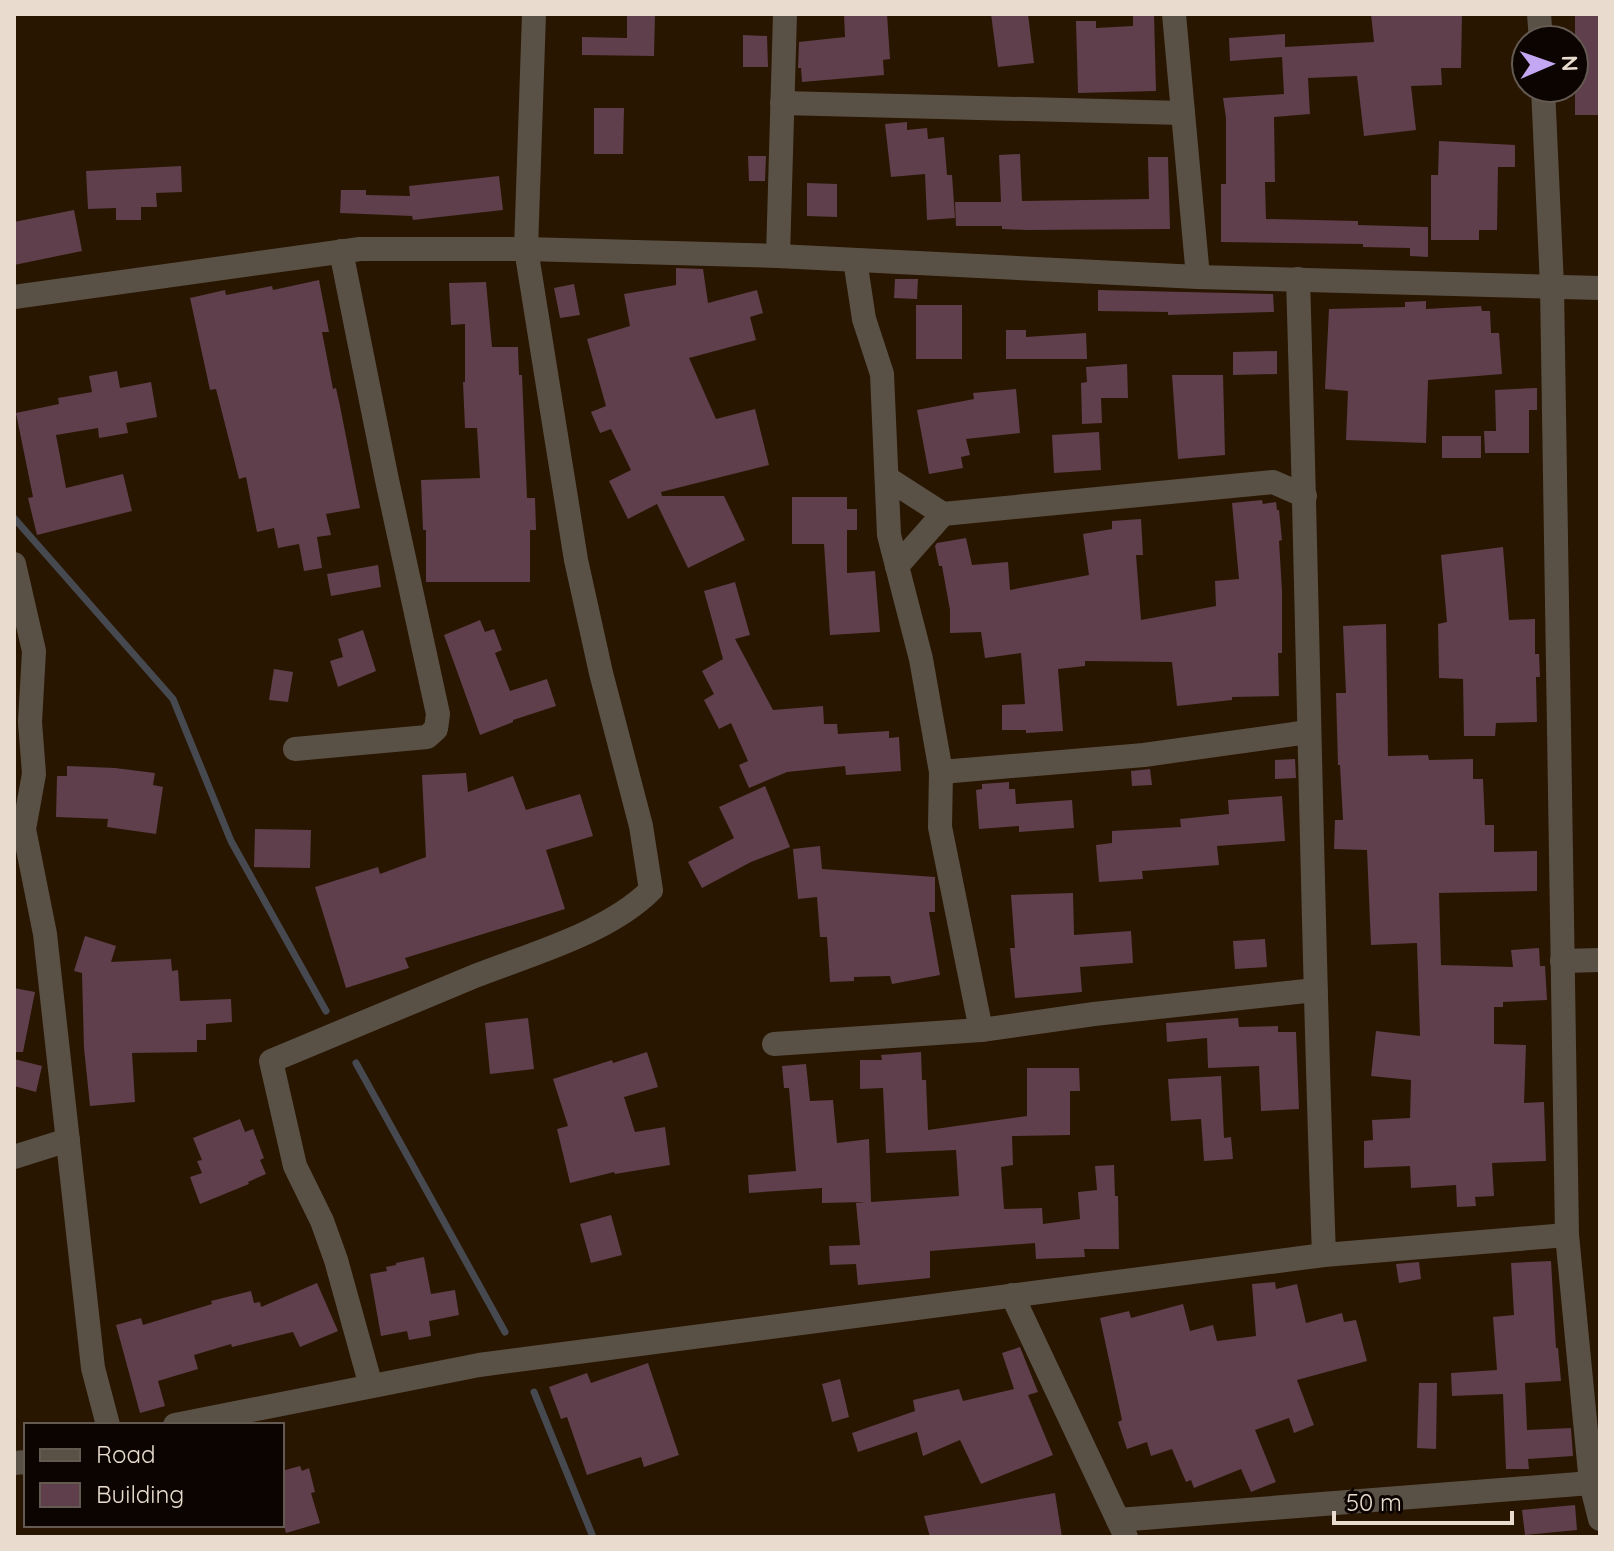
<svg xmlns="http://www.w3.org/2000/svg" width="1614" height="1551" font-family="Quicksand,sans-serif">
	<style>
		.lines { fill: none; stroke-linecap: round; stroke-linejoin: round }
		.stream { stroke: #464a50; stroke-width: 7 }
		.building { fill: #5e3f4b }
		.minor { stroke: #5a5146; stroke-width: 24 }
	</style>
	<rect width="100%" height="100%" fill="#291601"/>
	<g class="lines">
		<g class="stream">
			<path d="M14 518 173 699 231 841 326 1011"/>
			<path d="M356 1063 505 1332"/>
			<path d="M534 1392 593 1537"/>
		</g>
	</g>
	<g class="building">
		<path d="M627 14H655L654 56 582 55V37L627 38Z"/>
		<path d="M844 14H887L890 59 883 60 884 75 802 82 801 68H798L799 42 845 37Z"/>
		<path d="M991 14H1028L1034 63 998 67Z"/>
		<path d="M1133 14H1154L1156 91 1078 93 1076 21H1096V28L1133 26Z"/>
		<path d="M1371 14H1462L1461 68H1441L1442 85 1411 86 1416 130 1364 136 1357 76 1308 78 1310 114 1274 117 1275 182H1265L1266 219 1358 221V225L1428 227V257L1410 256V248L1363 247V244L1221 242V184H1226V118L1223 98 1284 94 1282 57 1230 61 1229 38 1285 34V47L1374 42Z"/>
		<rect x="1575" y="14" width="25" height="101"/>
		<path d="M743 35 767 36 768 67H743Z"/>
		<path d="M594 108H624L623 154H594Z"/>
		<path d="M907 122V130L927 128 928 139 944 137 947 175H952L955 218 927 220 925 174 891 177 885 124Z"/>
		<path d="M1439 141 1515 145V167H1498L1497 230H1479V240H1431V175H1438Z"/>
		<path d="M1020 154 1022 201 1149 199 1148 157H1168L1170 229 1027 230 1002 229V226H956L955 202H1001L999 155Z"/>
		<path d="M748 156H766L765 181H749Z"/>
		<path d="M181 166 182 192 156 193 157 207H141V220H116V208L88 209 86 171Z"/>
		<path d="M499 176 503 210 413 220 412 216 340 213 341 190H366V195L410 196 409 186Z"/>
		<path d="M807 183 837 184V217L807 216Z"/>
		<path d="M74 210 82 251 14 265V222Z"/>
		<path d="M676 268 703 269 708 303 757 290 763 313 750 317 756 340 689 358 716 419 755 409 769 465 661 492 662 496H724L745 540 688 568 657 504 628 519 609 481 631 470 611 429 600 433 591 412 606 406 587 339 630 326 624 294 676 285Z"/>
		<path d="M895 279H918L917 299 894 298Z"/>
		<path d="M319 280 329 332H322L333 389 336 388 340 406 360 508 326 514 331 535 317 537 322 568 304 571 299 544 278 548 274 528 257 532 246 477 239 479 216 389 210 390 190 298 225 290 226 295 272 286 273 290Z"/>
		<path d="M486 282 492 347H518L519 375H522L527 498H535L536 530H530V582H426V530H423L421 480 480 478 477 428H465L463 382H465V324L451 325 449 283Z"/>
		<path d="M574 284 580 315 560 318 554 288Z"/>
		<path d="M1098 290 1273 294 1274 312 1168 315V312L1098 311Z"/>
		<path d="M1426 301V309L1481 306 1482 311H1490L1491 333H1499L1502 374 1428 380 1426 443 1346 440 1348 391 1325 389 1329 309 1405 307V302Z"/>
		<rect x="916" y="305" width="46" height="54"/>
		<path d="M1006 330H1026V337L1086 333 1087 359H1006Z"/>
		<path d="M1277 351V374L1233 375V352Z"/>
		<path d="M1127 364 1128 398H1101L1102 423 1082 424 1081 383 1087 382 1086 367Z"/>
		<path d="M117 371 120 388 151 382 157 417 126 423 128 433 99 438 98 428 56 435 66 488 123 474 132 511 37 535 28 498 33 497 16 413 59 404 58 398 92 392 89 376Z"/>
		<path d="M1172 375H1223L1225 455 1178 459Z"/>
		<path d="M1537 388V410H1529V453H1485L1484 431H1496L1495 390Z"/>
		<path d="M1016 389 1020 433 966 439 970 455 961 457 963 468 929 474 917 410 974 399 973 393Z"/>
		<path d="M1099 432 1101 470 1054 473 1052 435Z"/>
		<rect x="1442" y="436" width="39" height="22"/>
		<path d="M792 497H847V509H857V530H847V573L875 571 880 632 830 635 824 544H792Z"/>
		<path d="M1262 500 1263 504 1276 502 1277 510H1279L1282 540 1279 541 1282 591V653H1278L1279 696 1232 697V700L1177 706 1172 662 1085 661V666L1058 669 1063 731 1026 733V730H1002V705L1025 704 1021 653 985 658 981 632 950 633V610L942 566H939L935 546 937 543 966 538 972 565 1008 562 1010 590 1089 575 1083 534 1112 529V521L1141 519 1143 555H1136L1141 620 1216 606 1215 581 1239 579 1232 503Z"/>
		<path d="M1503 547 1509 620 1535 619V654H1539L1540 677H1536L1537 722 1496 723 1495 736H1464L1463 679 1439 678 1438 624 1447 622 1441 555Z"/>
		<path d="M378 565 381 587 331 596 327 574Z"/>
		<path d="M735 582 750 635 735 639 773 710 823 706 824 724H837L838 734 889 731V738L899 737 901 771 846 775 845 766 787 772 749 788 739 765 748 761 731 723 719 729 704 700 714 694 702 671 723 659 704 591Z"/>
		<path d="M480 620 485 632 494 629 502 650 495 653 510 691 547 679 556 706 513 720V722L480 735 444 635Z"/>
		<path d="M1386 624 1388 756 1428 755 1429 760 1473 759V779H1483L1485 825H1494V852L1537 851V891L1439 893 1441 965 1513 967 1511 950 1539 948 1540 966H1545L1547 1000 1503 1002V1007H1494V1044L1526 1045 1524 1103 1544 1102 1546 1161 1492 1163 1494 1196 1475 1197 1476 1206 1457 1207 1456 1185 1411 1188 1410 1166 1364 1168V1141L1373 1140 1372 1120 1410 1118 1411 1080 1371 1076 1376 1031 1420 1036 1417 943 1371 945 1367 850 1334 849 1335 820H1343L1340 765H1338L1336 693H1346L1343 626Z"/>
		<path d="M363 630 376 671 338 687 330 661 343 657 338 639Z"/>
		<path d="M274 669 293 672 288 702 269 700Z"/>
		<path d="M1295 759 1296 778 1275 779V760Z"/>
		<path d="M67 766 115 768 155 773 153 785 163 787 156 834 107 827 108 819 56 817 57 776H67Z"/>
		<path d="M1150 769 1152 785 1132 786 1131 771Z"/>
		<path d="M466 773 468 792 513 776 526 810 580 794 593 836 546 850 565 909 405 958 409 968 346 988 315 887 378 867 380 874 426 857 422 775Z"/>
		<path d="M1009 782V789H1015L1016 804 1072 800 1074 828 1019 832V826L979 829 976 790 982 789V784Z"/>
		<path d="M765 786 790 847 751 862 702 888 688 862 734 838 719 807Z"/>
		<path d="M1282 796 1285 841 1217 846 1219 865 1142 871 1143 879 1099 882 1096 845 1112 843V831L1181 827 1180 819 1229 814 1228 800Z"/>
		<path d="M255 829 311 830 310 868 254 867Z"/>
		<path d="M820 846 822 869 935 877V912H929L940 975 892 984 890 976 854 977V981L830 982 827 937H820L817 897 798 899 793 849Z"/>
		<path d="M1073 893 1074 935 1131 931 1133 963 1080 967 1082 992 1015 998 1010 948H1015L1011 895Z"/>
		<path d="M85 936 116 946 111 962 171 959 172 971 178 970 180 1001 231 999 232 1022 206 1024V1040H197V1052L132 1053 135 1102 90 1106 84 1048 82 973 74 971Z"/>
		<path d="M1265 939 1267 967 1235 969 1233 941Z"/>
		<path d="M14 988 35 992 23 1052H14Z"/>
		<path d="M528 1018 534 1069 490 1074 485 1023Z"/>
		<path d="M1238 1018 1239 1027 1278 1026V1032H1296L1299 1109 1261 1111 1259 1066 1208 1068 1207 1038 1167 1042 1166 1023Z"/>
		<path d="M647 1052 658 1087 624 1097 635 1132 665 1127 670 1165 615 1174 614 1172 570 1183 557 1129 568 1126 553 1079 612 1060 613 1063Z"/>
		<path d="M921 1052 922 1080H926L928 1130 1027 1116V1068H1079L1080 1091H1070V1135L1012 1136 1013 1165 1001 1167 1004 1209 1042 1208 1043 1224 1080 1219 1078 1192 1097 1190 1095 1166 1114 1165 1115 1196H1118L1119 1249H1084L1085 1257 1036 1259 1035 1243 930 1251V1278L858 1285 856 1264 830 1265 829 1246 860 1245 856 1203 865 1202 822 1203V1188L749 1193 748 1175 796 1171 789 1088H784L782 1066 806 1064 810 1101 833 1100 837 1143 869 1139 871 1202 959 1196 956 1150 886 1153 883 1088 860 1089V1060H882L881 1055Z"/>
		<path d="M14 1059 42 1066 36 1092 14 1086Z"/>
		<path d="M1221 1076 1224 1138 1231 1137 1233 1159 1204 1161 1201 1119 1171 1121 1168 1079Z"/>
		<path d="M240 1119 245 1132 253 1129 264 1158 260 1160 266 1174 248 1182 249 1184 200 1204 190 1177 202 1173 197 1161 202 1160 193 1138Z"/>
		<path d="M611 1215 622 1255 591 1263 580 1224Z"/>
		<path d="M424 1257 431 1294 455 1290 459 1315 429 1321 431 1336 409 1340 407 1331 381 1336 370 1274 387 1271 386 1267 396 1265V1263Z"/>
		<path d="M1551 1261 1556 1348H1558L1561 1381 1525 1383 1527 1430 1571 1428 1573 1456 1528 1459 1529 1469H1506L1503 1394 1452 1396 1451 1373 1497 1370 1493 1317 1514 1315 1511 1263Z"/>
		<path d="M1419 1262 1421 1279 1399 1283 1396 1264Z"/>
		<path d="M1275 1282 1276 1289 1297 1284 1306 1323 1342 1313 1344 1322 1356 1320 1367 1361 1297 1380 1314 1425 1294 1433 1289 1418 1255 1430 1276 1482 1251 1492 1241 1469 1194 1488 1191 1480 1186 1482 1172 1449 1151 1456 1147 1442 1127 1449 1118 1422 1122 1420 1100 1318 1129 1311 1131 1318 1183 1304 1190 1331 1213 1325 1217 1341 1256 1336 1252 1284Z"/>
		<path d="M317 1283 338 1331 300 1347 293 1332 232 1347 231 1344 194 1355 198 1369 158 1381 165 1406 140 1413 116 1325 141 1318 143 1325 212 1304 211 1301 251 1291 254 1303 260 1302 261 1307Z"/>
		<path d="M1020 1347 1038 1392 1028 1395 1053 1455 981 1484 960 1440 923 1456 917 1432 858 1452 852 1433 915 1411 913 1400 959 1389 963 1401 1014 1389 1002 1353Z"/>
		<path d="M648 1363 679 1455 644 1467 641 1457 587 1475 567 1417 561 1419 549 1387 587 1373 591 1383Z"/>
		<path d="M840 1379 849 1417 832 1422 822 1384Z"/>
		<path d="M1419 1383H1437L1436 1449 1417 1448Z"/>
		<path d="M300 1466 302 1471 309 1468 315 1492 311 1493 320 1523 286 1533 282 1517V1471Z"/>
		<path d="M1055 1493 1062 1537H930L924 1516Z"/>
		<path d="M1575 1505 1577 1530 1525 1535 1522 1510Z"/>
	</g>
	<g class="lines">
		<g class="minor">
			<path d="M1174 14 1198 277"/>
			<path d="M1539 14 1541 40"/>
			<path d="M1543 88 1552 286 1567 1235 1591 1483 1600 1519"/>
			<path d="M782 103 1183 113"/>
			<path d="M778 256 785 14"/>
			<path d="M855 260 864 319 882 374 889 535 921 659 941 772 940 827 981 1030 1094 1014 1315 990"/>
			<path d="M1298 279C1308 605 1312 930 1324 1255"/>
			<path d="M14 297 360 249H526L778 256 1198 277 1600 288"/>
			<path d="M887 478 943 514 1273 482 1305 496"/>
			<path d="M14 564 34 651 30 722 34 774 24 829 45 934 93 1368 108 1425"/>
			<path d="M897 566 943 514"/>
			<path d="M295 749 427 737 436 729 438 714 387 480 341 251"/>
			<path d="M941 772 1144 755 1308 732"/>
			<path d="M1562 961 1600 960"/>
			<path d="M774 1044 981 1030"/>
			<path d="M14 1157 68 1140"/>
			<path d="M1012 1295 1126 1537"/>
			<path d="M371 1386 336 1260 322 1221 295 1166 271 1061C339 1033 407 1004 475 976 531 954 608 933 651 890L641 826 601 673 576 560 526 249 534 14"/>
			<path d="M175 1425 479 1365 1324 1255 1567 1235"/>
			<path d="M14 1463 26 1462"/>
			<path d="M1118 1520 1591 1483"/>
		</g>
	</g>
	<rect width="1614" height="1551" fill="none" stroke="#e9dcce" stroke-width="32"/>
	<rect x="24" y="1423" width="260" height="104" fill="#0b0400" stroke="#645a52" stroke-width="2"/>
	<rect x="40" y="1449" width="40" height="12" fill="#5a5146" stroke="#645a52" stroke-width="2"/>
	<text x="96" y="1463" font-size="24" fill="#e9dcce">Road</text>
	<rect x="40" y="1483" width="40" height="24" fill="#5e3f4b" stroke="#645a52" stroke-width="2"/>
	<text x="96" y="1503" font-size="24" fill="#e9dcce">Building</text>
	<g transform="translate(1550 64) rotate(88)"><circle r="38" fill="#0b0400" stroke="#645a52" stroke-width="2"/>
	<path d="M0-6L14 30L0 20L-14 30Z" fill="#c3a7f2"/>
	<text y="-12" font-size="22" font-weight="bold" text-anchor="middle" fill="#e9dcce">N</text>
	</g>
	<path d="M1334 1511v12h178v-12" fill="none" stroke="#e9dcce" stroke-width="4"/>
	<text x="1346" y="1511" font-size="24" fill="#e9dcce" stroke="#0b0400" stroke-width="6" paint-order="stroke">50 m</text>
</svg>
